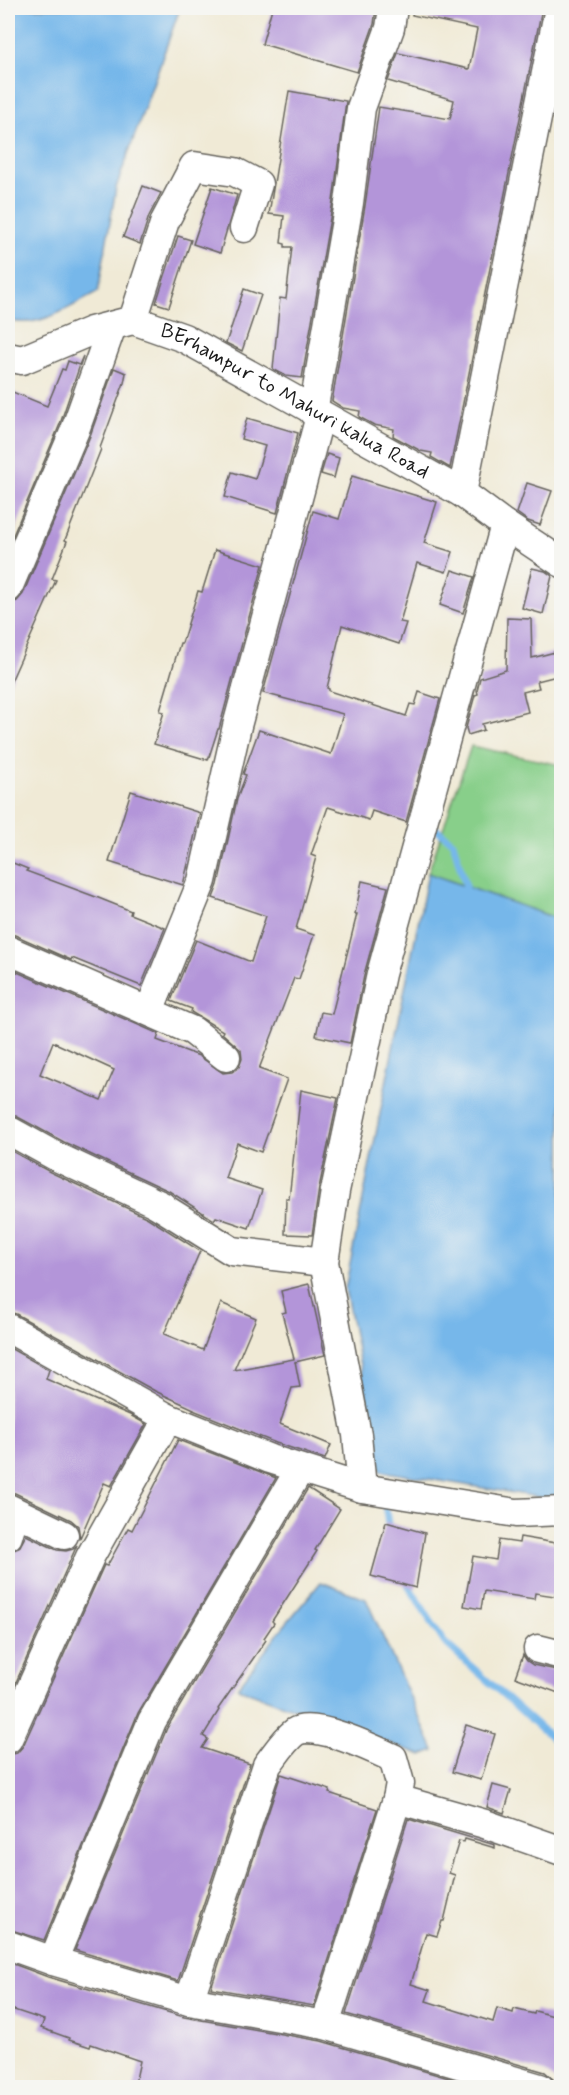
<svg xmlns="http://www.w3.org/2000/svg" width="569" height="2095" font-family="Mynerve,sans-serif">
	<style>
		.green { fill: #88cf8a; stroke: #527653; stroke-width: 1.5 }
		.water { fill: #76b7ea; stroke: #496a83; stroke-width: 1.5 }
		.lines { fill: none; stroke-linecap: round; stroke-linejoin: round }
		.stream { stroke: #76b7ea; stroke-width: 7 }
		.building { fill: #b395d9; fill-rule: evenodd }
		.minor-casing { stroke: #66645d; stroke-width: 31 }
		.minor { stroke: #fff; stroke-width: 28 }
		.labels { text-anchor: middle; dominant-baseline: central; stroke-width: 6; stroke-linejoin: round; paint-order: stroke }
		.street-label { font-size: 21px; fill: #1c1c1c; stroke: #f6f6f2 }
	</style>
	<rect width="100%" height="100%" fill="#f6f6f2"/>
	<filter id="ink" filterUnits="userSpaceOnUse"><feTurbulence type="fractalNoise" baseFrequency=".0167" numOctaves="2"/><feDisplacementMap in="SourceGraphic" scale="12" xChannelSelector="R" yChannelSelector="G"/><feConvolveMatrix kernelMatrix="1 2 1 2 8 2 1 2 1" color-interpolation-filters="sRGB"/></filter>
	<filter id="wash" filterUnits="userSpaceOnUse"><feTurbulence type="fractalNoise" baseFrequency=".008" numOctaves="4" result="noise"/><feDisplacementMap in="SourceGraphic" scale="24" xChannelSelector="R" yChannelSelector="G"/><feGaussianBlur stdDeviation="1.35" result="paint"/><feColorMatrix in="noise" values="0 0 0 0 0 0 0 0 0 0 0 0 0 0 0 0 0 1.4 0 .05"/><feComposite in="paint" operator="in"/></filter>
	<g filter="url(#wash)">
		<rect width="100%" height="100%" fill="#f0ead6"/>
		<path class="green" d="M471 746 561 765V920L428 873Z"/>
		<g class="water">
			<path d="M8 8H180L116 188 98 292C71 306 38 330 8 320Z"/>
			<path d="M428 873 561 920 562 1456 556 1500 381 1471 345 1289Z"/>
			<path d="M321 1582 366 1599 434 1750 422 1755 237 1688 284 1626Z"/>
		</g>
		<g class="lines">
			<g class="stream">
				<path d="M430 824 453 842 466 887 465 895"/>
				<path d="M384 1497 389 1531"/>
				<path d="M405 1580 444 1642 562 1747"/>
			</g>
		</g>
		<g id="blocks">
			<g class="building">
				<path d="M272 8H376L374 24 357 72 262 44Z"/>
				<path d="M413 8H542L450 468 431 457 432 453 421 451 393 436 394 429 374 425 359 417 360 411 343 408 332 401 365 206 379 107 450 119 454 100 388 81 398 53 469 69 477 29 412 15Z"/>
				<path d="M289 91 346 101 333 201 302 378 286 376 273 369 280 298 286 299 292 247H285V244L281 243 284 216 269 214Z"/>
				<path d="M143 186 161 193 149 216 140 244 123 237Z"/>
				<path d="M212 187 237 195 220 253 193 244Z"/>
				<path d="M178 236 191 240 169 307 156 303Z"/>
				<path d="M244 289 261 295 242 351 226 343Z"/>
				<path d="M83 356 60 424 8 547V390L47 406 62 369 65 370 68 361 79 365Z"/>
				<path d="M114 368 126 373 124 383 100 448 101 449 65 540 67 541 52 579 56 580 8 688V604L17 601 23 594 90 436Z"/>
				<path d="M247 418 298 433 277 513 225 497 232 472 255 479 265 446 241 439Z"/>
				<path d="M327 454 339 458 334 478 321 474Z"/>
				<path d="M352 476 437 502 424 543 453 552 446 572 417 563 400 622 406 623 399 644 342 625 327 688 329 689V691L406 716 410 704 415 705 419 692 440 699 406 822 372 811 369 820 328 807 311 855 316 857 296 929 314 935 299 979 294 978 259 1069 287 1079 261 1152 237 1143 225 1178 262 1190 249 1228 216 1217 214 1220 169 1191 64 1142 16 1116 8 1114V968L159 1034 157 1040 199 1056 223 1073 232 1072 239 1067 242 1059 241 1050 222 1033 223 1031 191 1012 192 1009 171 1001 196 940 251 962 266 916 213 898 218 885 237 799 246 775 243 774 259 730 331 754 343 714 263 693 313 511 339 519ZM53 1042 114 1070 101 1100 40 1074Z"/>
				<path d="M527 483 552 491 540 525 528 521 517 513Z"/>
				<path d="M215 550 263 565 219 729H218L208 760 154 744 164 712 160 711 180 643H182L198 591 202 592Z"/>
				<path d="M532 568 545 571 552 576 543 614 522 608Z"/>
				<path d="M452 570 474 577 463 613 440 605Z"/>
				<path d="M507 618 531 619 532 658 555 652 561 675 537 681 539 688 523 692 528 712 482 724 484 730 468 735 466 728 475 695 478 694 477 690 480 678 506 670Z"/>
				<path d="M131 791 200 813 183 885 109 862Z"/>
				<path d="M8 861 28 869 26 871 96 897 131 911 130 914 165 928 141 986 72 958 71 960 15 935 8 934Z"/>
				<path d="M362 881 388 887 365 971 350 1043 316 1036 321 1012 332 1014 357 914H355Z"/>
				<path d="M301 1090 338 1098 319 1188 312 1235 285 1234 286 1198 289 1199Z"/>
				<path d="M8 1149 50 1172 148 1218 200 1251 164 1334 203 1350 221 1303 256 1318 234 1370 294 1359 282 1313 286 1312 281 1291 309 1284 325 1355 295 1362V1361L300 1387 292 1388 280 1424 331 1445 325 1459 276 1443 193 1410 194 1409 155 1391 16 1314 8 1312Z"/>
				<path d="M8 1347 49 1370 46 1379 130 1415 146 1424 111 1486 104 1483 80 1538 78 1526 71 1520 15 1493 8 1492Z"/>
				<path d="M178 1440 276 1478 138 1713 44 1940 8 1929V1755L17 1753 23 1746 104 1565 107 1566 128 1528 132 1530Z"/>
				<path d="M308 1488 340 1509 315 1550 317 1551 272 1621 274 1623 264 1638 266 1640 218 1709 219 1710 203 1736 208 1739 202 1748 250 1764 178 1981 75 1950 167 1728Z"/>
				<path d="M386 1522 425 1533 416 1588 371 1576Z"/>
				<path d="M26 1535 57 1550 66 1551 73 1549 77 1545 8 1700V1552L19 1548Z"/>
				<path d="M520 1537 561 1544V1597L535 1593 534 1599 484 1591 481 1609 464 1606 473 1556 496 1560 499 1540 519 1543Z"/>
				<path d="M523 1655 527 1661 533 1665 561 1671V1694L515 1677Z"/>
				<path d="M466 1725 495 1734 481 1780 452 1772Z"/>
				<path d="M281 1774 330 1790 329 1793 377 1809 314 2006 211 1988Z"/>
				<path d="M493 1785 511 1790 504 1813 487 1807Z"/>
				<path d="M408 1819 495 1845V1848L465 1839 464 1842 459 1841 449 1873 455 1875 444 1921H442L437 1936 426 1933 411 1984 430 1990 426 2001 493 2022 497 2008 513 2013 514 2009 534 2014 535 2011 561 2018V2082L554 2080 545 2072 346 2014Z"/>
				<path d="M8 1962 48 1977 184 2017 321 2041 462 2082 461 2088H134L140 2061 91 2044 90 2047 69 2040V2038L41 2028 44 2020 8 2008Z"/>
			</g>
		</g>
	</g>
	<g filter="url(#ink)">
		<use href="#blocks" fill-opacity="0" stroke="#66645d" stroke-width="1.5"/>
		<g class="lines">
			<defs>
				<g id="minor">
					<path d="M133 320 165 221 194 166 235 172 258 184 244 228"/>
					<path id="s1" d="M8 357 22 360 91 331 133 320 184 338 462 493 505 525 562 563"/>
					<path d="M313 412 349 203 361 108 390 28 393 8"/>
					<path d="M462 493 559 8"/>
					<path d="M8 588 75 430 112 326"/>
					<path d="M8 950 193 1031 226 1057"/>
					<path d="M149 1011 202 881 237 726 320 416"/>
					<path d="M8 1130 57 1157 162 1206"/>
					<path d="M157 1204 232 1251 324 1262"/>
					<path d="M8 1328 168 1418 270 1459 362 1488 516 1513 562 1511"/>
					<path d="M362 1488 357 1435 324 1262 335 1191 381 974 505 525"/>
					<path d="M8 1508 64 1535"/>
					<path d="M8 1536 15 1512"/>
					<path d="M538 1649 562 1655"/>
					<path d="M8 1739 90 1557 168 1418"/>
					<path d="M8 1945 53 1961 189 2001 325 2025 540 2088"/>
					<path d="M53 1961 152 1721 300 1469"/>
					<path d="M189 2001 267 1765C275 1755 284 1740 295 1732 313 1720 374 1749 393 1758L400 1783 397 1799 485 1824 562 1851"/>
					<path d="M325 2025 397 1799"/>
				</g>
			</defs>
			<use href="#minor" class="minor-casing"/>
			<use href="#minor" class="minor"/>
		</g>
	</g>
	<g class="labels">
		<g class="street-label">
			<text stroke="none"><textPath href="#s1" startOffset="314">BErhampur to Mahuri kalua Road</textPath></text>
		</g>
	</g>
	<rect width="569" height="2095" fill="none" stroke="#f6f6f2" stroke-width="30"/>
</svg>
